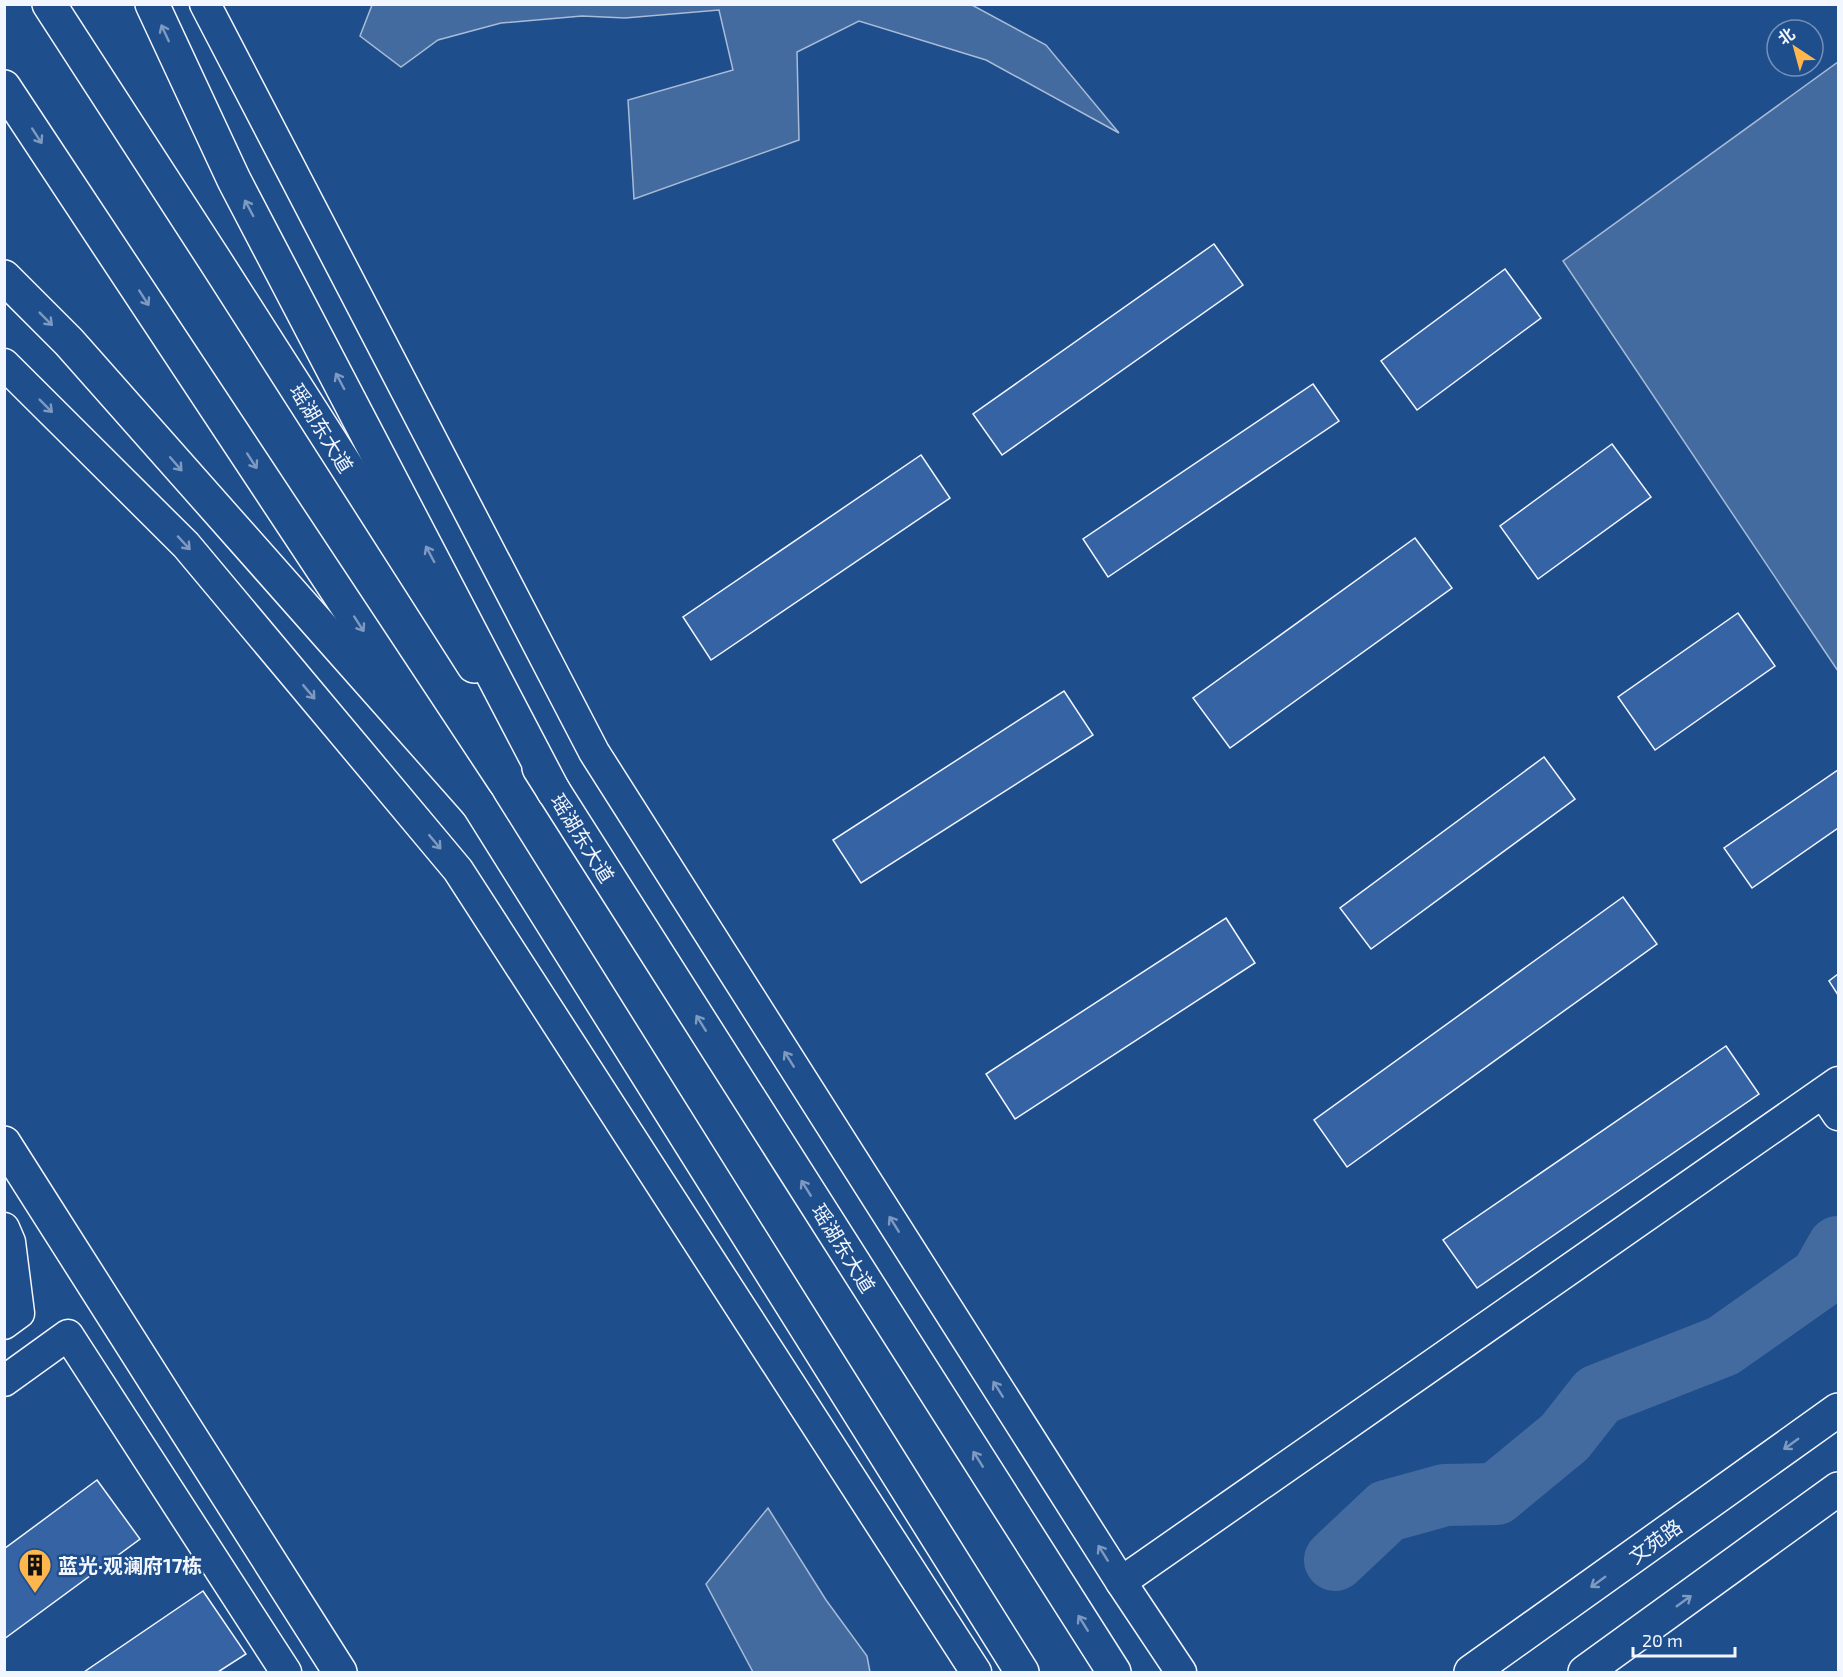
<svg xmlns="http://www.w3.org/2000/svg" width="1843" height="1677" font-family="'Exo 2','Noto Sans SC',sans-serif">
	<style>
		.water { fill: #446ba0; stroke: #a8bbd7; stroke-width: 1.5 }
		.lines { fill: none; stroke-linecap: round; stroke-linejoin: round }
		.river { stroke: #446ba0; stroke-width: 62 }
		.building { fill: #3563a3; stroke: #f2f6ff; stroke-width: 1.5 }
		.minor-casing { stroke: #f2f6ff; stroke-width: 33 }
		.tertiary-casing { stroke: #f2f6ff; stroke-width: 36 }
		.secondary-casing { stroke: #f2f6ff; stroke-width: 36 }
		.primary-casing { stroke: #f2f6ff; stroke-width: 36 }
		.minor { stroke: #1f4e8c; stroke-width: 30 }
		.tertiary { stroke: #1f4e8c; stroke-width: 33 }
		.secondary { stroke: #1f4e8c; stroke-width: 33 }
		.primary { stroke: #1f4e8c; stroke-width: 33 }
		.oneway { stroke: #7e9ac0 }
		.labels { text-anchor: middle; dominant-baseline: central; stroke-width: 4.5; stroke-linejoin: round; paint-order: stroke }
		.street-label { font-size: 20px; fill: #f2f6ff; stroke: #1f4e8c }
		.poi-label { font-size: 20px; font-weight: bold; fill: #f2f6ff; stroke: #1f4e8c; text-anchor: start }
	</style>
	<rect width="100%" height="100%" fill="#1f4e8c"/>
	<g class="water">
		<path d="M372 5H972L1046 45 1119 133 986 60 859 21 797 52 799 140 634 199 628 100 733 70 719 10 625 18 582 16 501 23 438 40 401 67 360 36Z"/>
		<path d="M1838 62V671L1563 261Z"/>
		<path d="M768 1508 826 1600 867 1656 870 1672H753L706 1584Z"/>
	</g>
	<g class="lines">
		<path class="river" d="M1335 1560 1387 1511 1445 1495 1496 1494 1565 1437 1598 1395 1723 1346 1821 1277 1838 1247"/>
	</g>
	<g class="building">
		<path d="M1214 244 1243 285 1002 455 973 414Z"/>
		<path d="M1505 269 1541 318 1417 410 1381 361Z"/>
		<path d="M1313 384 1339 421 1108 577 1083 539Z"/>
		<path d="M1612 444 1651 497 1538 579 1500 526Z"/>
		<path d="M921 455 950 498 711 660 683 617Z"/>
		<path d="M1415 538 1452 588 1230 748 1193 698Z"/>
		<path d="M1738 613 1775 666 1655 750 1618 697Z"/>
		<path d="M1064 691 1093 735 861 883 833 840Z"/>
		<path d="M1544 757 1575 799 1371 949 1340 908Z"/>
		<path d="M1838 770V828L1752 888 1724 848Z"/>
		<path d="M1623 897 1657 944 1347 1167 1314 1120Z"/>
		<path d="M1226 918 1255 963 1015 1119 986 1074Z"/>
		<path d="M1838 974V995L1829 981Z"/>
		<path d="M1726 1046 1759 1094 1477 1288 1443 1240Z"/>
		<path d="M97 1480 140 1539 4 1639V1549Z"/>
		<path d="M203 1591 246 1654 218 1672H84Z"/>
	</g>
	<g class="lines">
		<defs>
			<g id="minor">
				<path d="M205 4 594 752 1121 1582 1181 1672"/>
				<path d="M4 364 186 545 458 870 976 1672"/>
				<path d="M1823 1093 1838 1115"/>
				<path d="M4 1228 10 1242 19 1313 4 1324"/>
				<path d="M4 1381 68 1335 286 1672"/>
				<path d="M1121 1582 1838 1082"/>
			</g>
			<g id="tertiary">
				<path d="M4 1143 340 1672"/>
				<path d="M1471 1672 1838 1410"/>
				<path d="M1585 1672 1838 1489"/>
			</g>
			<g id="secondary">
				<path d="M49 4 216 262 474 666"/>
				<path d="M4 87 478 804 1022 1672"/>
				<path d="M539 768 1114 1672"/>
			</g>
			<g id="primary">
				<path d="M152 4 234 180 554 792"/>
				<path d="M4 277 69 342 478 804"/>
			</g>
		</defs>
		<use href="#minor" class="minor-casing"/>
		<use href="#tertiary" class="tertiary-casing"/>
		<use href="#secondary" class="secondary-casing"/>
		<use href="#primary" class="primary-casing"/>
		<use href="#minor" class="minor"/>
		<use href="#tertiary" class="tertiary"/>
		<use href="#secondary" class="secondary"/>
		<use href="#primary" class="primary"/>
	</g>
	<defs><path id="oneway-shaft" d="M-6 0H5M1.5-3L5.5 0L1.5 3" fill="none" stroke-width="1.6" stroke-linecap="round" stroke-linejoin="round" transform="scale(1.5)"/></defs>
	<g class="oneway">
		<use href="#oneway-shaft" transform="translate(165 33) rotate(-115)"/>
		<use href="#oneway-shaft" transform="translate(37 136) rotate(57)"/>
		<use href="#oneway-shaft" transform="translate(249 208) rotate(-118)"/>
		<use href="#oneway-shaft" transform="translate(144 298) rotate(57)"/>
		<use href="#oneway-shaft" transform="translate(46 319) rotate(45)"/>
		<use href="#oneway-shaft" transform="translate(340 381) rotate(-118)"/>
		<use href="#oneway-shaft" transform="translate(46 406) rotate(45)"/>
		<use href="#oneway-shaft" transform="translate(252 461) rotate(57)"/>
		<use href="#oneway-shaft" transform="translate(176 464) rotate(49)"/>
		<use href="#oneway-shaft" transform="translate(184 543) rotate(47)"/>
		<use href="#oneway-shaft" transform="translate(430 554) rotate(-118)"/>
		<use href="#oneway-shaft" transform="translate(359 624) rotate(57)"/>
		<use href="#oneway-shaft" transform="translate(309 692) rotate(50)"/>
		<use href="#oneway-shaft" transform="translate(435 842) rotate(50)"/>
		<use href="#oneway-shaft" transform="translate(701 1023) rotate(-122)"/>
		<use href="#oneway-shaft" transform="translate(789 1059) rotate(-122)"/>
		<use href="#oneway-shaft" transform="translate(806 1188) rotate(-122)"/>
		<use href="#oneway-shaft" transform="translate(894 1224) rotate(-122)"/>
		<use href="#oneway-shaft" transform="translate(998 1389) rotate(-122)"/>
		<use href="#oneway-shaft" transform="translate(1791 1444) rotate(144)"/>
		<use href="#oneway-shaft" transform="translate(978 1459) rotate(-122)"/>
		<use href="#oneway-shaft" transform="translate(1103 1553) rotate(-122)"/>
		<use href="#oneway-shaft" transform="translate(1598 1582) rotate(144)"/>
		<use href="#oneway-shaft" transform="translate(1684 1601) rotate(-36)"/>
		<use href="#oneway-shaft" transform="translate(1083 1623) rotate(-122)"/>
	</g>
	<defs>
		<symbol id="building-pin" viewBox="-11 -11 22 30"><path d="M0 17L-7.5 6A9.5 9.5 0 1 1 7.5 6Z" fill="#ffb74d" stroke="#1f4e8c"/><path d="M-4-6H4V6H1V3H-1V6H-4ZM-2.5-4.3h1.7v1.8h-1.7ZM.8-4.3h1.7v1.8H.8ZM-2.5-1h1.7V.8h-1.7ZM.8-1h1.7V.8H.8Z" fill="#111"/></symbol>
	</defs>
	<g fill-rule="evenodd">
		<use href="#building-pin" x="16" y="1546" width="38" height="52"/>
	</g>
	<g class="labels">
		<g class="street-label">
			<text transform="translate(322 428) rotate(58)">瑶湖东大道</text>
			<text transform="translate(583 838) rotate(58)">瑶湖东大道</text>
			<text transform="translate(844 1248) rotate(58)">瑶湖东大道</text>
			<text transform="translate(1655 1541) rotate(-36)">文苑路</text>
		</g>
		<g class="poi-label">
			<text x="58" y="1565">蓝光·观澜府17栋</text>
		</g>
	</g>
	<rect width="1843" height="1677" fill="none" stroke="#f2f6ff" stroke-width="12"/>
	<g transform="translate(1795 48) rotate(324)"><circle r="28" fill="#1f4e8c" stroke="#7391ba" stroke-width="1.5"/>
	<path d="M0-4.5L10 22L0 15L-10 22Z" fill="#ffb74d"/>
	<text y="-9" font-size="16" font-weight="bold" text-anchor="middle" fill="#f2f6ff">北</text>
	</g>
	<path d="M1633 1647v9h102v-9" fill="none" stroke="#f2f6ff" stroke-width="3"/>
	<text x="1642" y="1647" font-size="18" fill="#f2f6ff" stroke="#1f4e8c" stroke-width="4.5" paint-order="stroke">20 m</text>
</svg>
